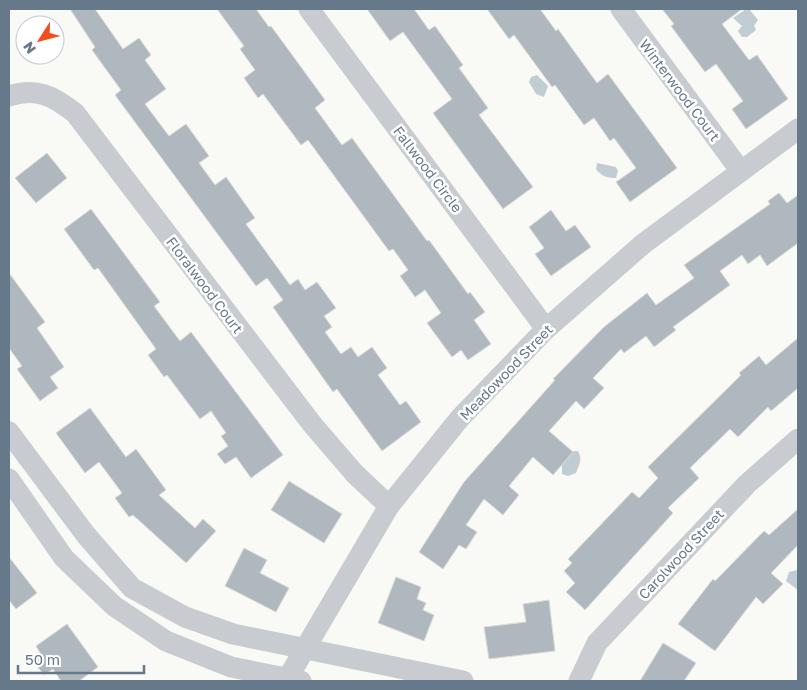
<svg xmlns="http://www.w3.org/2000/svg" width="807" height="690" font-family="'Golos Text',sans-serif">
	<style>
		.water { fill: #c1cdd2 }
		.building { fill: #afb8be; stroke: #dbdbd8 }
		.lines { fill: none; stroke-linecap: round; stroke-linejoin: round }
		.minor { stroke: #c8ccd0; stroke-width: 21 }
		.labels { text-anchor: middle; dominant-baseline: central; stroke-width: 5; stroke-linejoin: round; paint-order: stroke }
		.street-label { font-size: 14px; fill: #65798a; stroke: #fff }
	</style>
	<rect width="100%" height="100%" fill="#f9f9f6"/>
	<g class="water">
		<path d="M746 9H749L758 20 754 26 756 30 747 37H742L738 31 742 26 733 18Z"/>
		<path d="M537 75 548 86 544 97 536 94 529 82 531 77Z"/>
		<path d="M597 163 616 167 618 171 616 178C607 178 601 176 596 169Z"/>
		<path d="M574 451H578C583 459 579 465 576 473L568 476 562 474V465Z"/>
		<path d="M797 570 798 571V590L786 581 789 572Z"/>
	</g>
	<g class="building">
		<path d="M70 9H95L123 49 139 38 151 55 145 60 166 89 145 104 169 136 186 124 209 156 199 163 215 185 226 177 255 218 246 224 290 285 298 279 305 290 317 282 336 308 324 316 332 327 325 332 341 354 351 347 358 357 372 347 387 368 378 375 400 405 406 401 421 422 382 451 337 389 333 392 273 307 283 300 267 278 256 286 115 95 121 90 92 50 95 47Z"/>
		<path d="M217 9H256L269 27 271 26 325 100 315 108 342 145 352 138 427 241 429 240 468 294 470 292 485 312 474 320 491 344 468 360 461 350 452 357 427 323 441 313 425 290 415 297 400 276 408 270 393 249 389 251 308 140 301 145 263 94 258 98 244 78 255 70 240 49 244 46Z"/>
		<path d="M367 9H414L429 30 435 26 463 65 459 68 488 108 479 115 533 187 503 209 433 113 452 99 403 32 390 41Z"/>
		<path d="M487 9H540L556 31 558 29 597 83 608 74 677 168 630 202 616 182 636 168 614 138 610 141 594 118 584 125 555 85 552 87 514 35 509 39Z"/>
		<path d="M662 9H742L722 24 749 60 757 55 788 99 746 129 732 109 743 101 716 64 705 72 671 26 674 24Z"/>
		<path d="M47 153 67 178 36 203 15 178Z"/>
		<path d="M779 193 787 203 798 195V243L767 266 760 255 748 264 742 255 720 271 730 285 673 327 676 330 654 347 646 336 624 353 621 349 593 378 604 388 584 409 576 401 549 431 573 452 553 475 533 457 509 486 519 495 503 515 484 499 466 525 477 532 466 549 459 545 443 569 419 552 464 482 555 380 553 379 604 327 647 293 656 305 694 278 684 265 770 204 768 201Z"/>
		<path d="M91 209 160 302 154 306 180 341 191 332 283 455 251 478 236 457 225 464 217 454 228 446 221 436 226 433 211 411 200 419 167 375 164 377 148 355 156 349 98 268 94 270 64 229Z"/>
		<path d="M551 210 566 231 575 225 591 247 551 276 535 254 544 248 529 227Z"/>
		<path d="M9 273 45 322 37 328 64 367 50 377 58 388 40 401 17 369 22 366 9 348Z"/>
		<path d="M798 338V388L771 411 768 407 738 437 730 429 690 468 699 478 668 508 673 513 585 610 566 592 575 583 564 571 572 563 568 559 632 492 639 498 658 478 648 467 741 375 739 373 759 356 766 365Z"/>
		<path d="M90 408 126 457 136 449 166 490 159 495 195 528 203 519 216 531 186 563 133 515 129 517 115 498 122 493 99 462 85 473 56 433Z"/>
		<path d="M289 481 342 514 324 543 271 510Z"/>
		<path d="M798 509V545L771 573 783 584 763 604 756 597 715 651 678 624 713 579 715 581 764 531 769 535Z"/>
		<path d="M244 548 267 560 260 573 289 588 276 612 225 586Z"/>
		<path d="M9 557 37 593 16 609 9 600Z"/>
		<path d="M396 577 421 587 417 599 426 603 423 610 434 615 424 641 378 623Z"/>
		<path d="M549 600 555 651 489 659 484 627 526 622 523 604Z"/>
		<path d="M67 624 98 667 79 681H61L53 669 44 675 34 662 42 656 36 646Z"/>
		<path d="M663 643 696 663 684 681H640Z"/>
	</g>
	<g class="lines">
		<g class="minor">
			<path d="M309 9 546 329"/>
			<path d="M621 9 740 170"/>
			<path d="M9 96C37 87 53 96 75 113L312 424 355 474 389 506"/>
			<path d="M9 432 86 535 132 588 185 617 233 634 463 681"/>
			<path d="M9 479 64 558 114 606 166 641 231 667 301 681"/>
			<path d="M286 681 389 506 460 418 546 329 643 244 798 129"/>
			<path d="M579 681 597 643 747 484 798 439"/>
		</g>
	</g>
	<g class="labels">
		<g class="street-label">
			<text transform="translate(680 90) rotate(53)">Winterwood Court</text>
			<text transform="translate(428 169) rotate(53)">Fallwood Circle</text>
			<text transform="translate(205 285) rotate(53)">Floralwood Court</text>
			<text transform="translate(506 372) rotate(-46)">Meadowood Street</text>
			<text transform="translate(681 554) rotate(-47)">Carolwood Street</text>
		</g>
	</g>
	<rect width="807" height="690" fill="none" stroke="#65798a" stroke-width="20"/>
	<g transform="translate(40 40) rotate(234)"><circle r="24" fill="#ffffff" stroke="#c1c9d0"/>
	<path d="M0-4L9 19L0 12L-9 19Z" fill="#f44d1b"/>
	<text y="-8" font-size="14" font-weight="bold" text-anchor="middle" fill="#65798a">N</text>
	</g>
	<path d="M18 665v8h126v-8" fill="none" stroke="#65798a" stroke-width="2.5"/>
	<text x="25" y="665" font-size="15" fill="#65798a" stroke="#ffffff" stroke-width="4" paint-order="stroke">50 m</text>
</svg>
